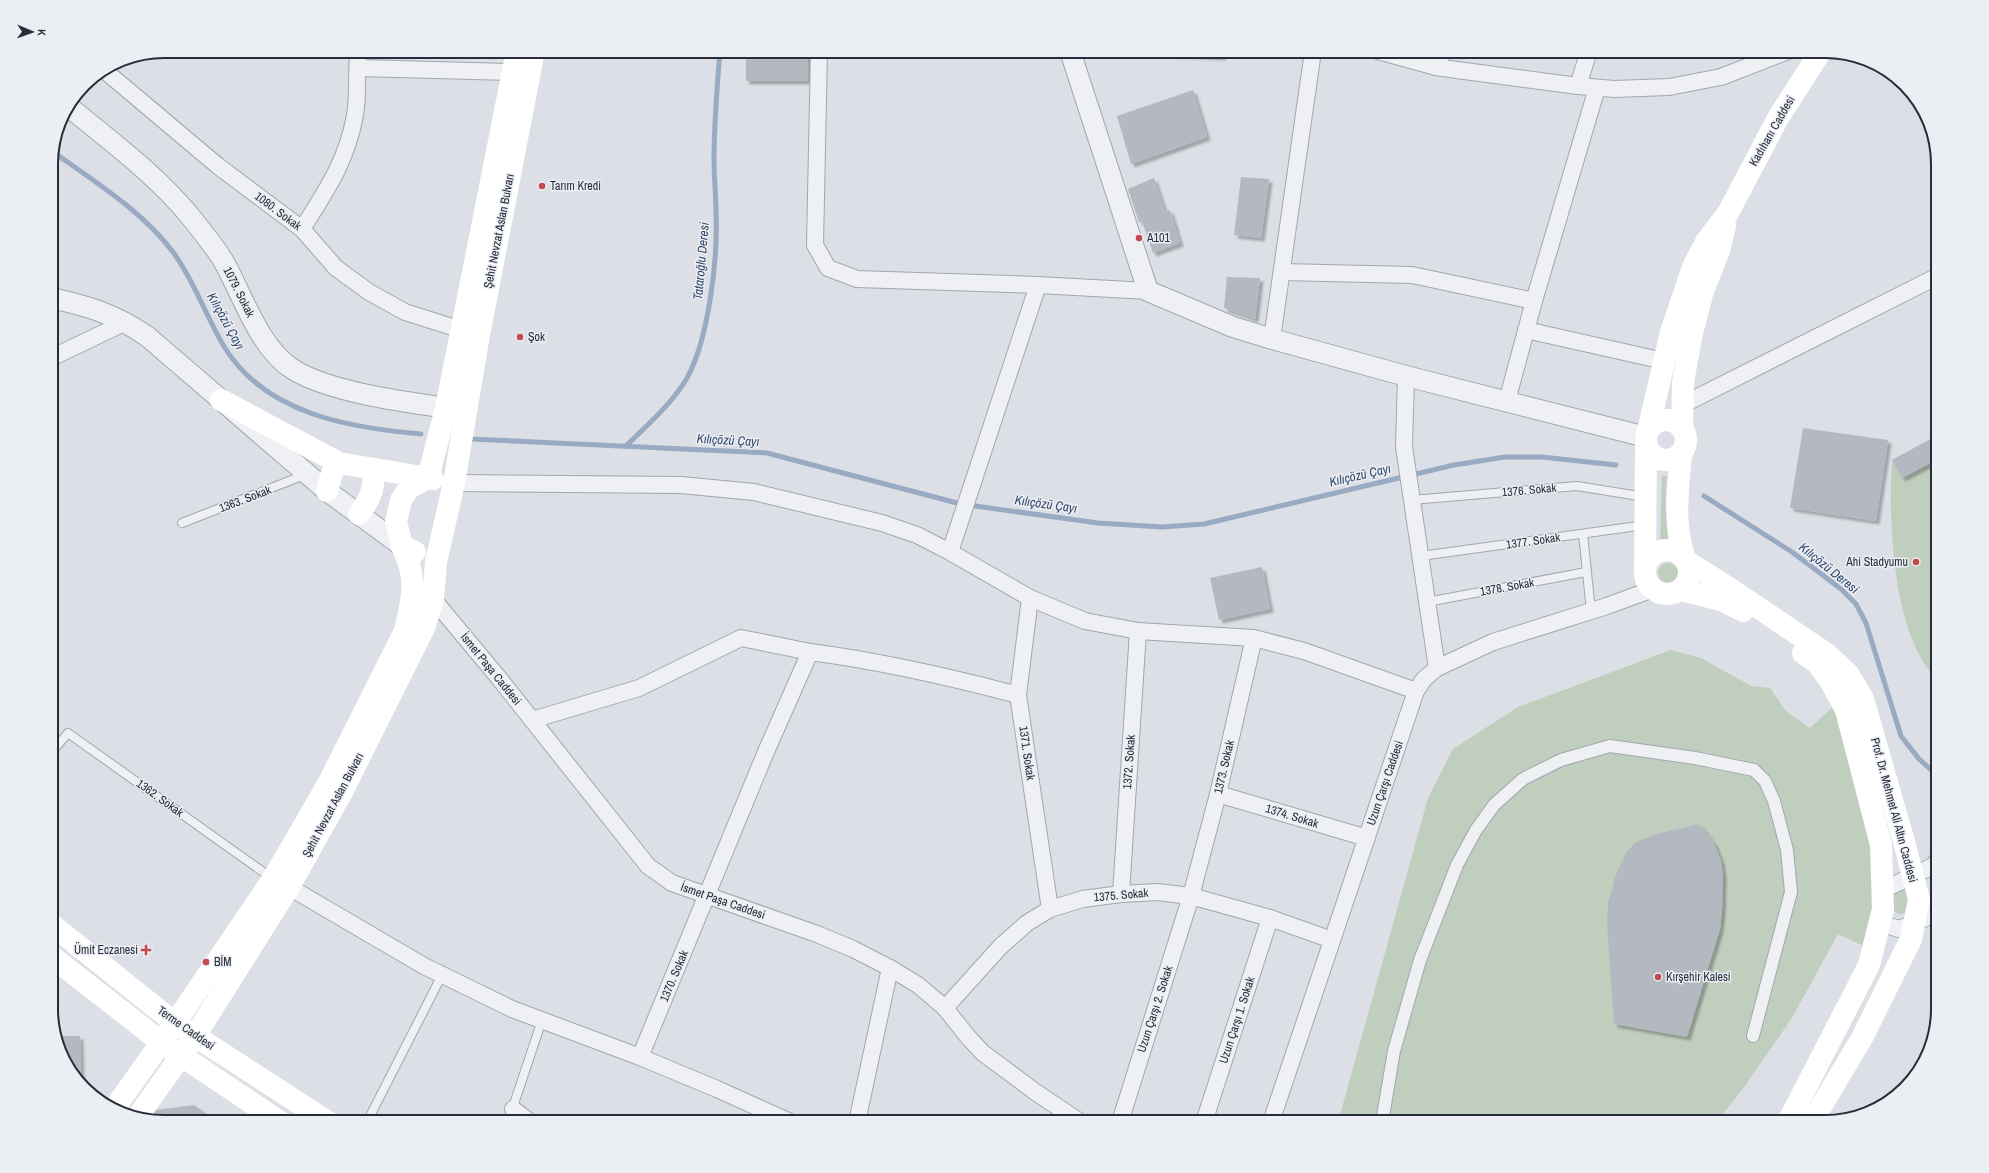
<svg xmlns="http://www.w3.org/2000/svg" width="1989" height="1173" font-family="'Archivo Narrow',sans-serif">
	<style>
		.green { fill: #c0cebe }
		.lines { fill: none; stroke-linecap: round; stroke-linejoin: round }
		.stream { stroke: #99aac3; stroke-width: 5 }
		.building { fill: #b4b8c1; filter: url(#shadow) }
		.service-casing { stroke: #a2a6ae; stroke-width: 10 }
		.pedestrian-casing { stroke: #a2a6ae; stroke-width: 14 }
		.minor-casing { stroke: #a2a6ae; stroke-width: 18 }
		.tertiary-casing { stroke: #a2a6ae; stroke-width: 22 }
		.service { stroke: #eef0f4; stroke-width: 8 }
		.pedestrian { stroke: #eef0f4; stroke-width: 12 }
		.minor { stroke: #eef0f4; stroke-width: 16 }
		.tertiary { stroke: #eef0f4; stroke-width: 20 }
		.secondary { stroke: #fff; stroke-width: 22 }
		.poi-dot { fill: #c3484f; stroke: #ebeef3; stroke-width: 1.5 }
		.labels { text-anchor: middle; dominant-baseline: central; stroke-width: 3; stroke-linejoin: round; paint-order: stroke }
		.street-label { font-size: 12px; fill: #272c3a; stroke: #ebeef3 }
		.poi-label { font-size: 12px; fill: #272c3a; stroke: #ebeef3; text-anchor: start }
		.water-label { font-size: 13px; font-style: italic; fill: #34486b; stroke: #ebeef3 }
		.rim { fill: none; stroke: #272c3a; stroke-width: 2 }
	</style>
	<defs>
		<filter id="shadow"><feDropShadow dx="3.5" dy="3.5" stdDeviation="1" flood-color="#0004"/></filter>
	</defs>
	<rect width="100%" height="100%" fill="#dcdfe5"/>
	<g class="green">
		<path d="M1938 435V680C1892 638 1888 518 1892 460Z"/>
		<path d="M1662 476H1667C1664 498 1665 518 1671 540L1660 542Z"/>
		<circle cx="1668" cy="573" r="10"/>
		<path d="M1671 650 1701 658 1751 686 1770 688 1786 711 1810 728 1835 705 1873 836 1877 889 1866 947 1838 934 1792 1018 1742 1090 1716 1122H1338L1428 798 1453 749 1518 707Z"/>
		<path d="M1904 888 1911 892 1907 913 1899 914 1891 909 1892 893Z"/>
	</g>
	<g class="lines">
		<g class="stream">
			<path d="M52 151C95 182 141 210 173 252 195 282 206 317 225 348 266 414 350 428 421 434"/>
			<path d="M471 439 767 453 961 504 1098 523 1162 527 1204 524 1454 465 1505 457H1542L1616 465"/>
			<path d="M626 446C647 425 672 404 687 378 709 338 718 258 716 212 716 195 714 178 714 160 714 124 717 87 720 51"/>
			<path d="M1704 496 1792 552 1841 589 1856 604 1866 623 1901 736 1919 759 1938 776"/>
		</g>
	</g>
	<g class="building">
		<rect x="746" y="51" width="62" height="30"/>
		<path d="M1168 51H1223L1222 57 1168 54Z"/>
		<path d="M1193 90 1207 137 1131 164 1117 116Z"/>
		<path d="M1241 177 1269 179 1261 238 1234 235Z"/>
		<path d="M1154 178 1165 212 1170 210 1180 243 1153 253 1142 221 1139 222 1128 189Z"/>
		<path d="M1227 277 1260 278 1255 319 1224 308Z"/>
		<path d="M1803 428 1888 440 1876 521 1790 508Z"/>
		<path d="M1938 435V459L1902 478 1892 460Z"/>
		<path d="M1262 567 1270 609 1219 620 1210 578Z"/>
		<path d="M1699 824 1714 843 1721 861 1723 876 1722 910 1720 929 1687 1037 1614 1024 1607 923 1608 903 1616 874 1627 851 1636 842 1653 835Z"/>
		<path d="M58 1036H80L81 1082 70 1072Z"/>
		<path d="M194 1105 218 1122H164L150 1118 156 1110Z"/>
	</g>
	<g class="lines">
		<defs>
			<g id="service">
				<path d="M1412 500 1577 486 1645 497"/>
				<path d="M182 523 307 474"/>
				<path d="M1583 534 1591 611"/>
				<path d="M1421 556 1645 525"/>
				<path d="M1427 602 1586 572"/>
				<path d="M51 753 68 733 273 879"/>
				<path d="M367 1122 442 975"/>
				<path d="M508 1122 542 1020"/>
			</g>
			<path id="pedestrian" d="M1382 1122 1394 1051 1420 960 1457 865 1476 830 1494 805 1523 779 1561 760 1610 746 1695 758 1754 770 1765 781 1774 801 1787 850 1791 892 1753 1036"/>
			<g id="minor">
				<path d="M819 51 815 245 828 268 857 279 1038 285 1148 291"/>
				<path d="M1378 51 1436 67 1457 70 1578 86 1614 89 1669 87 1721 77 1788 51"/>
				<path d="M1436 67 1443 51"/>
				<path d="M358 68 513 72"/>
				<path d="M104 70 218 166 302 229 336 268 369 292 405 312 471 333"/>
				<path d="M1578 86 1589 51"/>
				<path d="M302 229C326 191 347 161 355 115 359 94 355 72 359 51"/>
				<path d="M1282 272 1412 275 1534 301"/>
				<path d="M1526 330 1664 361"/>
				<path d="M1272 339 1313 51"/>
				<path d="M51 358 126 322"/>
				<path d="M1406 376 1404 447 1437 668"/>
				<path d="M1507 401 1534 301 1597 88"/>
				<path d="M1682 405 1938 276"/>
				<path d="M454 483 681 485 754 492 882 523 917 535 950 552 1030 598 1085 621 1138 631 1254 638 1304 651 1416 691"/>
				<path d="M950 552 1038 285"/>
				<path d="M1030 598 1018 695 1050 909"/>
				<path d="M433 599 498 677 648 866 672 883 817 934 853 949 890 968 918 985 945 1008 968 1037 983 1053 1034 1091 1080 1122"/>
				<path d="M532 720 639 688 741 638 810 652"/>
				<path d="M1218 794 1367 838"/>
				<path d="M289 887 424 966 512 1009 640 1057 717 1089 790 1122"/>
				<path d="M1883 890 1933 866 1938 860"/>
				<path d="M1121 894 1138 631"/>
				<path d="M1879 923 1899 929 1926 918 1938 902"/>
				<path d="M945 1008 1001 946 1027 923 1050 909 1083 899 1121 894 1157 892 1191 896 1270 918 1332 940"/>
				<path d="M640 1057 765 754 810 652C880 661 950 677 1018 695"/>
				<path d="M513 1109 530 1122"/>
				<path d="M857 1122 890 968"/>
				<path d="M1120 1122 1191 896 1218 794 1254 638"/>
				<path d="M1204 1122 1270 918"/>
				<path d="M1271 1122 1416 691 1424 679 1437 668 1493 642 1607 606 1653 589"/>
			</g>
			<g id="tertiary">
				<path d="M1070 51 1148 291 1233 327 1272 339 1406 376 1646 437"/>
				<path d="M69 107C112 142 159 177 194 221 204 234 216 248 224 262 243 296 260 350 294 370 334 394 414 403 461 410"/>
				<path d="M51 298C89 306 117 315 148 337L327 491 402 546"/>
			</g>
		</defs>
		<use href="#service" class="service-casing"/>
		<use href="#pedestrian" class="pedestrian-casing"/>
		<use href="#minor" class="minor-casing"/>
		<use href="#tertiary" class="tertiary-casing"/>
		<use href="#service" class="service"/>
		<use href="#pedestrian" class="pedestrian"/>
		<use href="#minor" class="minor"/>
		<use href="#tertiary" class="tertiary"/>
		<g class="secondary">
			<path d="M221 400 339 463 428 478 446 408 517 51"/>
			<circle cx="1666" cy="440" r="20"/>
			<path d="M1682 429 1683 382 1692 333 1703 291 1719 251 1725 226"/>
			<path d="M1648 431 1671 332 1693 267 1706 242 1728 213 1778 118 1821 51"/>
			<path d="M1681 454C1678 489 1673 523 1684 556"/>
			<path d="M327 491 332 473 339 463"/>
			<path d="M359 514C371 498 374 489 374 469"/>
			<circle cx="1667" cy="572" r="22"/>
			<path d="M415 552 402 546 396 522 401 500 409 488 428 478 433 479"/>
			<path d="M1688 562 1732 590 1827 654 1849 675 1863 699 1903 838 1919 899 1911 939 1863 1036 1812 1122"/>
			<path d="M1645 571 1646 444"/>
			<path d="M1681 590 1721 600 1743 611"/>
			<path d="M51 924 175 1023 328 1122"/>
			<path d="M51 956 161 1042 280 1122"/>
			<path d="M114 1109 175 1023 273 879 328 784 405 631C409 612 415 592 411 572 410 563 405 554 402 546"/>
			<path d="M139 1115 195 1036 289 887 342 792 424 628 433 599 436 562 454 483 479 335 534 51"/>
			<path d="M1788 1122 1869 965 1883 909 1881 845 1846 710 1831 682 1817 663 1803 653"/>
		</g>
	</g>
	<g class="poi-dot">
		<circle cx="542" cy="186" r="4"/>
		<circle cx="1139" cy="238" r="4"/>
		<circle cx="520" cy="337" r="4"/>
		<circle cx="1916" cy="562" r="4"/>
		<path d="M144 944h4v4h4v4h-4v4h-4v-4h-4v-4h4z"/>
		<circle cx="206" cy="962" r="4"/>
		<circle cx="1658" cy="977" r="4"/>
	</g>
	<g class="labels">
		<g class="street-label">
			<text transform="translate(1772 131) rotate(-60)">Kadıhanı Caddesi</text>
			<text transform="translate(278 211) rotate(37)">1080. Sokak</text>
			<text transform="translate(499 231) rotate(-79)">Şehit Nevzat Aslan Bulvarı</text>
			<text transform="translate(239 292) rotate(63)">1079. Sokak</text>
			<text transform="translate(1529 490) rotate(-5)">1376. Sokak</text>
			<text transform="translate(245 499) rotate(-21)">1363. Sokak</text>
			<text transform="translate(1533 541) rotate(-8)">1377. Sokak</text>
			<text transform="translate(1507 587) rotate(-10)">1378. Sokak</text>
			<text transform="translate(491 669) rotate(51)">İsmet Paşa Caddesi</text>
			<text transform="translate(1027 753) rotate(82)">1371. Sokak</text>
			<text transform="translate(1129 762) rotate(-86)">1372. Sokak</text>
			<text transform="translate(1224 767) rotate(-77)">1373. Sokak</text>
			<text transform="translate(1385 783) rotate(-71)">Uzun Çarşı Caddesi</text>
			<text transform="translate(160 798) rotate(36)">1362. Sokak</text>
			<text transform="translate(333 805) rotate(-62)">Şehit Nevzat Aslan Bulvarı</text>
			<text transform="translate(1894 810) rotate(75)">Prof. Dr. Mehmet Ali Altın Caddesi</text>
			<text transform="translate(1292 816) rotate(17)">1374. Sokak</text>
			<text transform="translate(1121 895) rotate(-5)">1375. Sokak</text>
			<text transform="translate(723 901) rotate(19)">İsmet Paşa Caddesi</text>
			<text transform="translate(674 976) rotate(-67)">1370. Sokak</text>
			<text transform="translate(1155 1009) rotate(-72)">Uzun Çarşı 2. Sokak</text>
			<text transform="translate(1237 1020) rotate(-72)">Uzun Çarşı 1. Sokak</text>
			<text transform="translate(186 1028) rotate(35)">Terme Caddesi</text>
		</g>
		<g class="poi-label">
			<text x="550" y="186">Tarım Kredi</text>
			<text x="1147" y="238">A101</text>
			<text x="528" y="337">Şok</text>
			<text x="1908" y="562" text-anchor="end">Ahi Stadyumu</text>
			<text x="138" y="950" text-anchor="end">Ümit Eczanesi</text>
			<text x="214" y="962">BİM</text>
			<text x="1666" y="977">Kırşehir Kalesi</text>
		</g>
		<g class="water-label">
			<text transform="translate(701 261) rotate(-85)">Tataroğlu Deresi</text>
			<text transform="translate(226 321) rotate(61)">Kılıçözü Çayı</text>
			<text transform="translate(728 440) rotate(3)">Kılıçözü Çayı</text>
			<text transform="translate(1360 475) rotate(-13)">Kılıçözü Çayı</text>
			<text transform="translate(1046 504) rotate(8)">Kılıçözü Çayı</text>
			<text transform="translate(1829 568) rotate(39)">Kılıçözü Deresi</text>
		</g>
	</g>
	<path d="M0 0H1989V1173H0ZM164 58H1825A106 106 0 0 1 1931 164V1009A106 106 0 0 1 1825 1115H164A106 106 0 0 1 58 1009V164A106 106 0 0 1 164 58Z" fill="#ebeef3" fill-rule="evenodd"/>
	<path class="rim" d="M164 58H1825A106 106 0 0 1 1931 164V1009A106 106 0 0 1 1825 1115H164A106 106 0 0 1 58 1009V164A106 106 0 0 1 164 58Z"/>
	<g transform="translate(32 32) rotate(92)" stroke="#ebeef3" stroke-width="3" paint-order="stroke">
	<path d="M0-3L7 15L0 10L-7 15Z" fill="#272c3a"/>
	<text y="-6" font-size="11" font-weight="bold" text-anchor="middle" fill="#272c3a">K</text>
	</g>
</svg>
